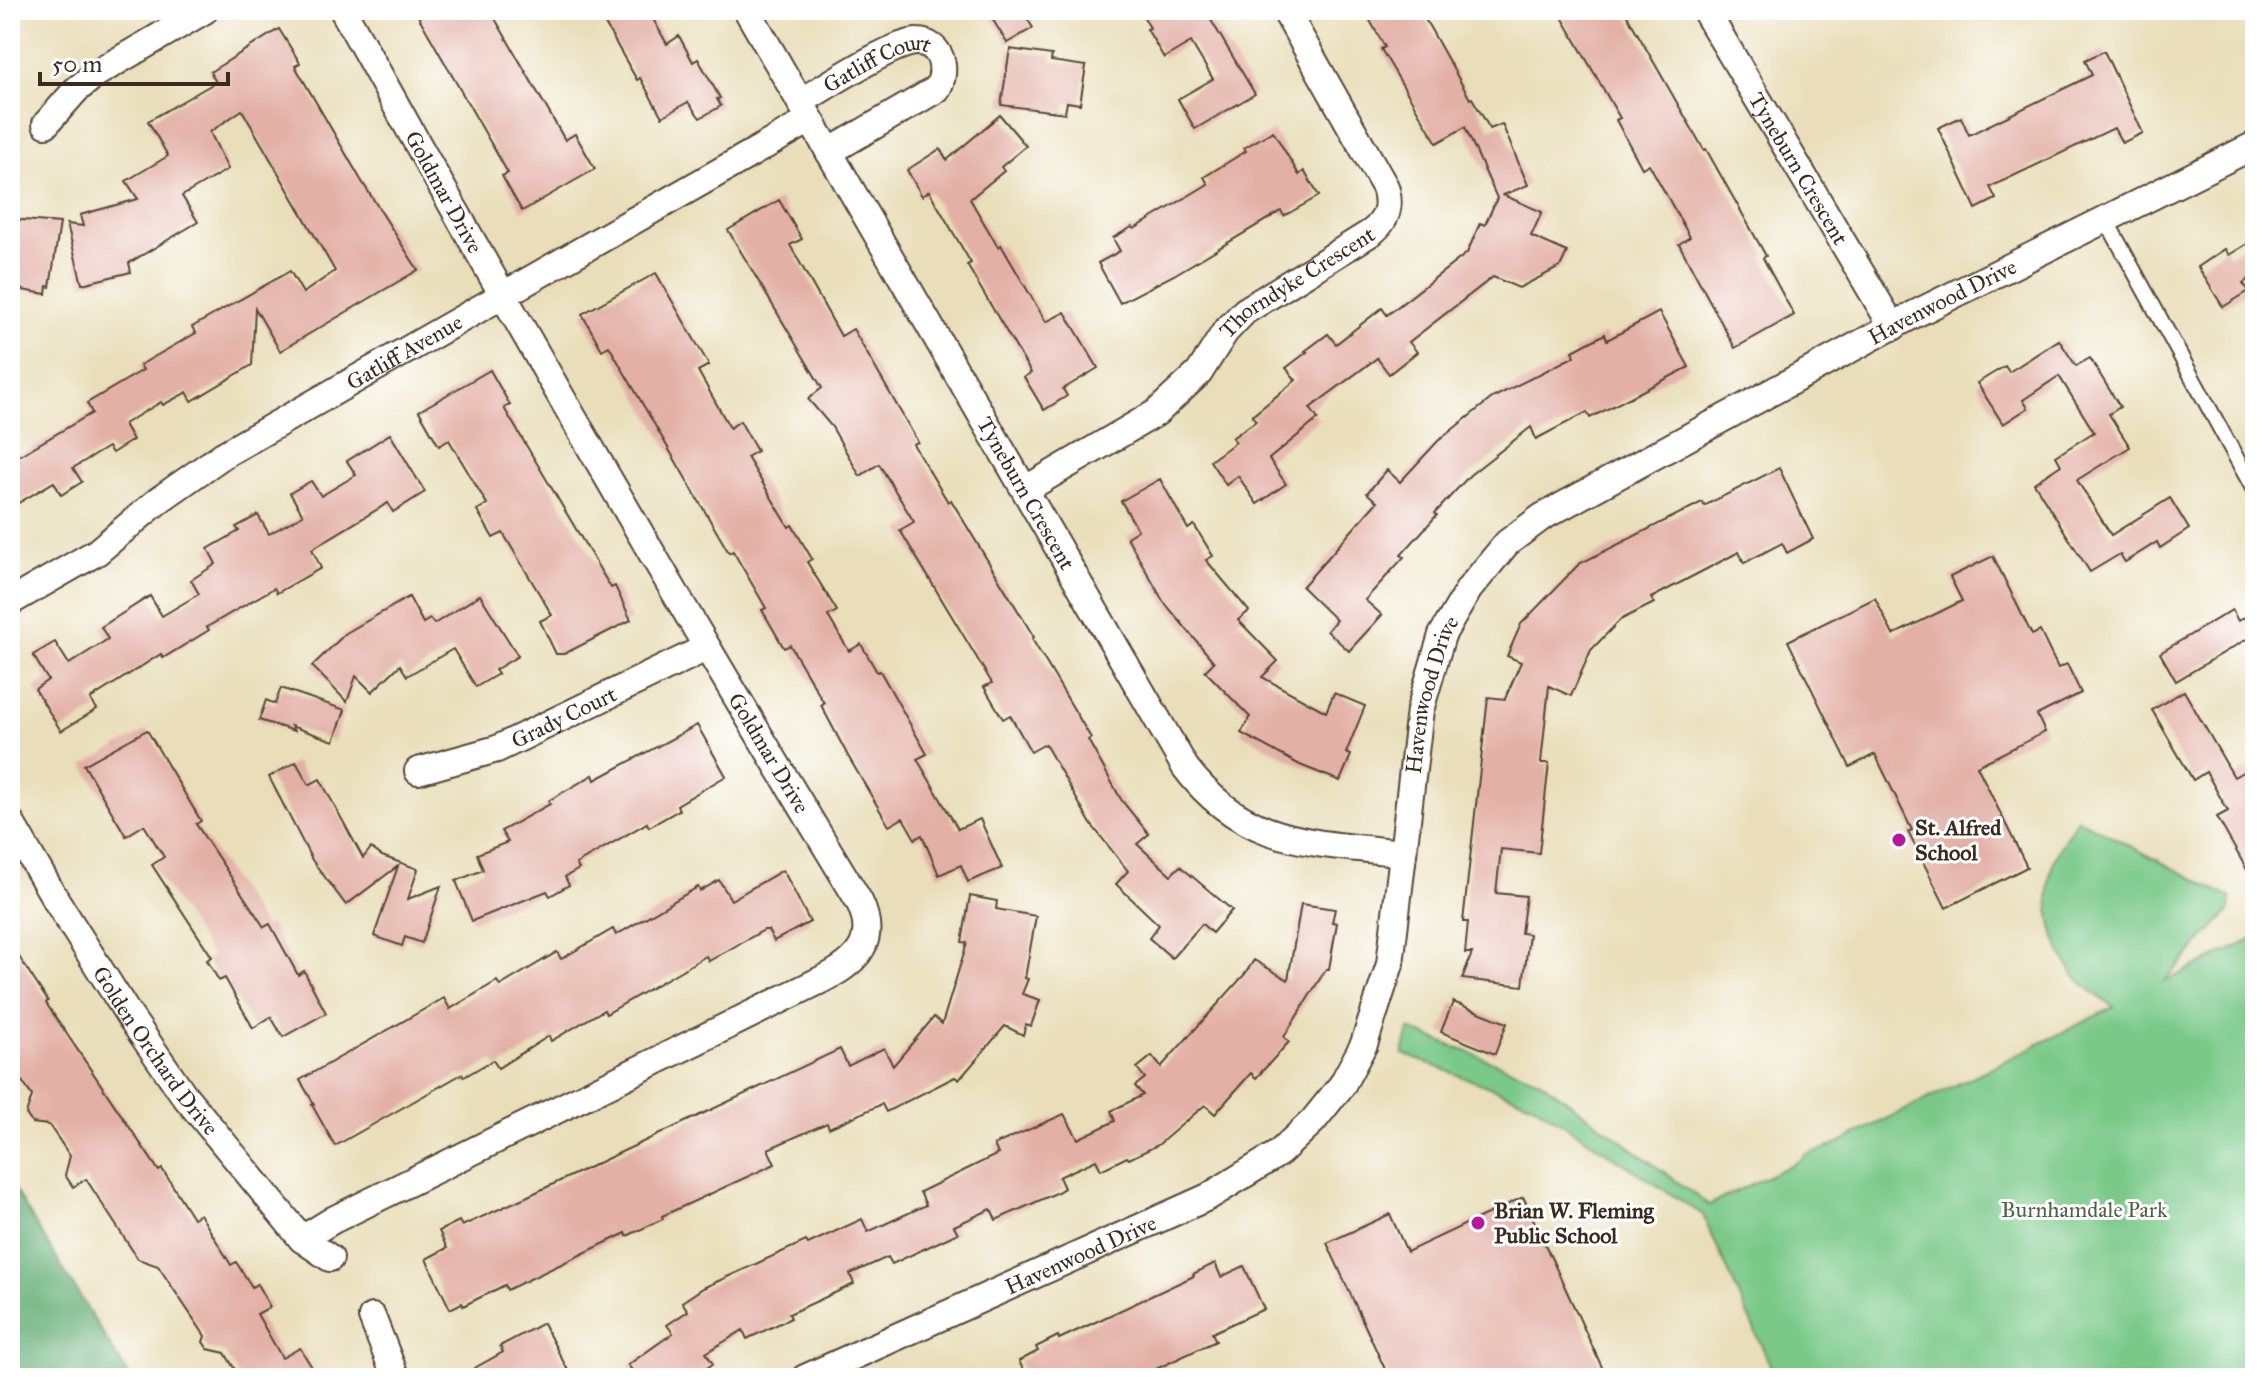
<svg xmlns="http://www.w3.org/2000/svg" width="2265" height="1388" font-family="'IM FELL Great Primer',serif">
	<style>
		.green { fill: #7ac989; stroke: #5a7a54; stroke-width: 2 }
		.forest { fill: #63ad75; stroke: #4f6c4a; stroke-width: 2 }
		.building { fill: #e3b0a6 }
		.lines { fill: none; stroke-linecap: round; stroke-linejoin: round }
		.lane-casing { stroke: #554535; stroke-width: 18 }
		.street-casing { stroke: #554535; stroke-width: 30 }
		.lane { stroke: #fff; stroke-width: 14 }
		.street { stroke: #fff; stroke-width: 26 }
		.poi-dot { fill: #b5179e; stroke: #fff; stroke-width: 3 }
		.labels { text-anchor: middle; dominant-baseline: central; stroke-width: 6; stroke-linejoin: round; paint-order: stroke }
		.street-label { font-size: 22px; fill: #3b2a1e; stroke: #fff }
		.poi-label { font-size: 22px; font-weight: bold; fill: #3b2a1e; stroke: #fff; text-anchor: start }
		.park-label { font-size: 22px; fill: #516243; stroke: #fff }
	</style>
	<rect width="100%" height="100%" fill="#fff"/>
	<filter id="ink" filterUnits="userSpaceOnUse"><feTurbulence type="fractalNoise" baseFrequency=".0125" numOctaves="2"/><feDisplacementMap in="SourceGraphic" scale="16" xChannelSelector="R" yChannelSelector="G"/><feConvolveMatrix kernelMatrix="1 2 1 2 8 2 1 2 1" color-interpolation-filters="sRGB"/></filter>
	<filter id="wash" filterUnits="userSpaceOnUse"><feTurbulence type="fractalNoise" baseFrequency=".006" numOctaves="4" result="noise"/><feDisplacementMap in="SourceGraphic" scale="32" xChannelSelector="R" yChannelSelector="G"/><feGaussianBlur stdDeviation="1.8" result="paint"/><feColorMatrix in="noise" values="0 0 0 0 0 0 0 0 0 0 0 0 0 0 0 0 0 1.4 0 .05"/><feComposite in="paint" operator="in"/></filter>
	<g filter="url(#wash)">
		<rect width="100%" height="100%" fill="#e9deb9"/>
		<path class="green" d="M2078 819 2231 898 2230 910 2164 982 2255 938V1378H1776L1703 1215 1531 1103 1403 1054 1409 1029 1539 1080 1709 1205 1801 1160 1805 1155 1830 1147 2114 1007C2098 996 2079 984 2068 966 2048 933 2041 886 2058 851 2063 840 2071 829 2078 819Z"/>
		<path class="forest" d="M10 1186 14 1189 130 1378H10Z"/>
		<g id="blocks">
			<g class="building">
				<path d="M429 10H490L565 140 575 134 595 169 522 211 502 176 508 173 418 16Z"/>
				<path d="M597 10H648L667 44 679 36 693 62 698 59 720 98 717 99 721 106 700 118 688 102 662 117 640 78 637 80Z"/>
				<path d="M987 10H1022L1033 28 1007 43Z"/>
				<path d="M1140 10H1205L1255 94 1195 129 1178 99 1213 79 1191 42 1164 58 1147 29 1150 28Z"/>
				<path d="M1364 10H1420L1470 99 1472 98 1490 129 1502 124 1528 185 1503 195 1542 212 1531 236 1567 252 1560 267 1519 288 1493 277 1409 342 1417 352 1389 374 1377 358 1310 408 1318 419 1269 459 1286 484 1257 504 1238 476 1226 485 1210 461 1236 442 1232 438 1256 421 1252 416 1296 380 1286 368 1307 352 1305 351 1328 334 1336 344 1382 308 1387 315 1467 253 1480 223 1485 225 1497 198 1465 127 1437 143 1381 49 1385 47Z"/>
				<path d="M1558 10H1624L1704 150 1706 149 1766 256 1763 258 1794 315 1735 348 1679 244 1690 237 1649 164 1642 168 1616 120 1620 118Z"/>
				<path d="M279 29 300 63 295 66 361 180 418 270 280 351 255 308 252 365 192 401 187 392 163 405 161 402 124 424 133 440 112 453 108 447 73 468 82 482 61 495 54 482 10 508V461L92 413 87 403 143 370 140 365 196 333 192 327 290 271 303 293 335 271 242 110 210 132 228 169 182 196 198 222 129 263 131 272 82 284 67 224 83 226 80 215 138 199 126 181 168 156 148 121 216 82 210 72Z"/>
				<path d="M1010 49 1052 55 1051 61 1086 66 1080 104 1067 102 1065 113 1001 105Z"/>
				<path d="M2104 51 2143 133 2122 143 2114 128 1990 187 1996 199 1976 209 1938 128 1961 117 1969 135 2092 75 2085 60Z"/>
				<path d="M1000 115 1026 146 1001 167 1004 171 970 199 998 247 1001 245 1046 322 1065 312 1098 368 1063 389 1067 396 1044 410 1024 377 1031 373 967 265 971 263 929 191 922 196 907 170 940 149 947 160Z"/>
				<path d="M1273 131 1299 175 1304 171 1319 196 1284 216 1281 211 1174 275 1120 303 1098 263 1120 251 1113 238 1132 227 1134 229 1208 184 1204 177 1246 151 1244 148Z"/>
				<path d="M779 200 802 239 790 245 841 336 853 329 918 442 913 444 948 502 951 500 1034 637 1032 639 1091 738 1088 740 1122 801 1149 834 1137 844 1171 875 1180 866 1232 910 1212 933 1202 924 1172 958 1149 938 1159 925 1116 884 1128 871 1091 824 1045 744 1031 752 1010 715 1003 719 984 687 992 683 900 530 914 522 879 464 860 476 832 427 808 399 822 388 728 230Z"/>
				<path d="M10 219 60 223 50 287 47 286 46 294 10 288Z"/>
				<path d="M2255 239V275L2243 283 2249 291 2223 307 2198 267 2225 249 2229 255Z"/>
				<path d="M656 273 709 365 698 371 730 428 740 421 757 451 747 457 789 527 792 525 812 559 807 562 837 611 828 616 849 651 861 644 877 672 880 671 927 754 917 759 958 829 980 819 1002 868 968 882 961 865 939 875 922 835 915 839 903 818 889 826 848 756 821 705 824 703 790 645 784 648 762 610 766 608 733 551 729 553 609 346 602 350 582 314Z"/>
				<path d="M1659 312 1689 367 1590 418 1587 412 1536 439 1531 427 1470 475 1435 513 1437 515 1401 555 1404 557 1365 600 1382 615 1349 651 1327 631 1336 620 1302 587 1377 502 1367 493 1387 470 1400 482 1438 441 1492 398 1575 356 1573 351 1605 334 1607 340Z"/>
				<path d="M2059 340 2076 366 2090 358 2120 407 2109 414 2130 447 2077 480 2111 535 2170 498 2189 529 2160 548 2157 542 2125 562 2120 554 2090 572 2034 483 2061 465 2056 456 2094 432 2059 376 2023 400 2028 408 2003 424 1977 383 2005 366 2009 372Z"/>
				<path d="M490 370 510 405 504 408 611 588 615 586 631 620 564 654H556L540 621 552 615 503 533 493 538 477 510 487 504 449 440 439 446 419 411Z"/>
				<path d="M390 434 425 492 393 512 388 503 312 549 321 568 277 593 274 588 207 627 209 630 163 658 161 654 90 699 97 709 61 731 35 689 48 680 33 655 55 642 69 664 108 639 101 627 150 596 162 616 199 594 191 580 216 564 208 549 239 531 236 527 258 515 269 534 303 515 290 493 311 481 321 496 356 475 347 461Z"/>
				<path d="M1779 468 1813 539 1787 553 1782 543 1744 563 1739 552 1651 598 1654 603 1620 620 1591 650 1571 696 1549 686 1541 763H1549L1539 853 1501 849 1496 893 1526 896 1521 933 1529 934 1523 986 1462 979 1472 953H1465L1468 922H1463L1488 697 1505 699 1521 662 1507 656 1521 624 1579 564 1702 502 1704 506Z"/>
				<path d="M1160 479 1188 529 1194 525 1213 556 1206 560 1249 611 1238 620 1278 661 1262 677 1326 712 1334 693 1365 706 1346 753 1351 755 1340 781 1300 765 1241 733 1250 717 1205 671 1214 662 1163 601 1127 537 1138 530 1121 501Z"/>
				<path d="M1993 556 2032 635 2040 631 2058 668 2067 664 2081 693 2037 715 2045 732 1977 766 2027 867 1946 908 1908 832 1912 830 1875 754 1850 767 1788 641 1875 598 1893 635 1962 601 1950 577Z"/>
				<path d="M480 595 518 656 495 670 498 674 476 687 453 649 407 676 400 665 372 692 356 676 347 702 312 666 346 633 409 597 423 623 430 619 434 624Z"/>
				<path d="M2232 610 2238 621 2255 612V634L2176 681 2160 653Z"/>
				<path d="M281 688 345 710 334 741 291 726 294 731 259 720 266 700 275 704Z"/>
				<path d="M2184 691 2234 777 2255 765V884L2217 817 2228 811 2206 772 2193 780 2152 710Z"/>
				<path d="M697 725 726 776 677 805 679 810 649 827 647 823 576 864 579 869 565 877 569 885 550 896 547 891 472 921 456 881 483 870 477 854 508 842 501 831 550 804 548 801 593 775 595 780Z"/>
				<path d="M147 730 201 821 196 824 264 927 270 924 298 975 304 971 326 1013 283 1037 271 1017 253 1028 225 978 219 981 207 960 212 957 152 865 164 857 144 825 126 836 84 765Z"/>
				<path d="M296 762 309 785 320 779 363 858 371 848 382 856 418 869 408 899 441 886 422 943 405 937 402 946 374 936 398 866 346 905 312 860 269 777Z"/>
				<path d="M783 870 810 922 774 941 768 930H764L709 961 706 956 606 1014 604 1010 551 1041 549 1036 498 1068 493 1060 464 1077 462 1074 335 1146 312 1105 314 1104 300 1080 444 998 450 1009 497 981 500 986 557 952 561 959 613 929 616 935 698 887 700 891 719 880 731 900Z"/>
				<path d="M970 896 997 901 996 909 1036 916 1025 978 1028 979 1022 994 1040 1000 1031 1026 1026 1024 1023 1035 1005 1026 959 1080 955 1077 886 1112 882 1104 829 1128 827 1123 768 1149 775 1164 662 1216 663 1219 627 1236 626 1233 507 1290 505 1285 463 1306 462 1303 450 1309 426 1259 447 1248 439 1231 459 1221 462 1226 528 1196 840 1049 848 1066 884 1048 893 1066 934 1017 942 1024 967 943 962 942Z"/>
				<path d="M1301 904 1335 909 1332 922 1337 923 1329 969H1326L1284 1037 1289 1042 1256 1078 1251 1073 1215 1114 1205 1105 1158 1145 1129 1159 1127 1157 1101 1170 1096 1160 1059 1177 1064 1188 1056 1193 996 1220 991 1209 954 1226 958 1233 892 1264 888 1257 850 1274 854 1284 789 1314 791 1318 747 1339 743 1330 706 1353 713 1364 691 1378H638L628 1365 673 1333 667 1325 688 1311 682 1302 703 1288 806 1241 808 1244 862 1219 868 1232 926 1205 920 1192 998 1154 994 1145 1064 1114 1078 1139 1115 1121 1111 1111 1143 1095 1135 1086 1145 1078 1137 1068 1152 1056 1161 1067 1245 974 1254 960 1288 980Z"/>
				<path d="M10 943 48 1001 46 1003 159 1171 162 1169 193 1218 200 1214 231 1265 236 1262 252 1287 257 1284 270 1307 257 1314 282 1358 300 1348 313 1369 299 1378H240L225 1353 208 1349 203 1342 205 1336 158 1266 138 1259 86 1179 73 1187 65 1175 70 1156 49 1125 32 1123 26 1114 32 1096 10 1063Z"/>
				<path d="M1453 1002 1507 1023 1495 1054 1441 1032Z"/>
				<path d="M1523 1197 1607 1378H1389L1327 1243 1390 1214 1407 1252Z"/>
				<path d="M1215 1263 1221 1277 1244 1266 1264 1309 1212 1333 1216 1341 1137 1378H1027L1019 1361 1038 1351 1036 1347 1058 1336 1059 1339 1194 1276 1193 1274Z"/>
				<path d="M543 1323 572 1378H457L503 1352 500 1346Z"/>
			</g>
		</g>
	</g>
	<g filter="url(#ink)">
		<use href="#blocks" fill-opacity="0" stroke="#554535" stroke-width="2"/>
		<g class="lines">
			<defs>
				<path id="lane" d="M2105 218 2255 492"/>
				<g id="street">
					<path id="s1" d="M747 10 1185 767C1244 846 1313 842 1402 853"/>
					<path id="s2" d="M1705 10 1893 327"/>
					<path id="s3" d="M800 102C824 88 893 42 917 42 942 42 948 71 937 89L829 152"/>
					<path d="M46 124 76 90 97 73 205 10"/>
					<path id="s4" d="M1026 489 1156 413 1199 373 1225 332 1245 311 1372 232C1387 220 1391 205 1385 187L1285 10"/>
					<path id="s5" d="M10 602 97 552 159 500 223 455 810 120"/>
					<path id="s6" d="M418 771 497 749 706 648"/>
					<path id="s7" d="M10 821 56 900 128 1014 184 1095 302 1239 330 1258"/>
					<path d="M302 1239 333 1220 831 975C863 957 876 936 859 901 681 608 509 310 343 10"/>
					<path d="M372 1317 396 1378"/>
					<path id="s8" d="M805 1378 1208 1197 1279 1153 1313 1121 1342 1085 1364 1044 1390 964 1420 710 1442 635 1469 589 1507 543 1542 517 1913 315 2255 145"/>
				</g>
			</defs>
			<use href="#lane" class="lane-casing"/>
			<use href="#street" class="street-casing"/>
			<use href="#lane" class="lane"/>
			<use href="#street" class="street"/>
		</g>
	</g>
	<g class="poi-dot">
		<circle cx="1899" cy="840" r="8"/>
		<circle cx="1478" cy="1223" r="8"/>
	</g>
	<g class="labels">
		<g class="street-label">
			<text stroke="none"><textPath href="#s3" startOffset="88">Gatliff Court</textPath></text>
			<text stroke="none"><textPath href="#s2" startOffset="184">Tyneburn Crescent</textPath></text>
			<text transform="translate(444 192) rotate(61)">Goldmar Drive</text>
			<text stroke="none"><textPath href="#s4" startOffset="346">Thorndyke Crescent</textPath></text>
			<text stroke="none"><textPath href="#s8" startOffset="1694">Havenwood Drive</textPath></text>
			<text stroke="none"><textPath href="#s5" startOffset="468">Gatliff Avenue</textPath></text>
			<text stroke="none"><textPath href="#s1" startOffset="558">Tyneburn Crescent</textPath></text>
			<text stroke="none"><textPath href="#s8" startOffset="1022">Havenwood Drive</textPath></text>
			<text stroke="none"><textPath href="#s6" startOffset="156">Grady Court</textPath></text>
			<text transform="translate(769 753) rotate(59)">Goldmar Drive</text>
			<text stroke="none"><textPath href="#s7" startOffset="272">Golden Orchard Drive</textPath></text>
			<text stroke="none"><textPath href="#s8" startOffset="302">Havenwood Drive</textPath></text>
		</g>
		<g class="poi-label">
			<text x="1915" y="827">St. Alfred<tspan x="1915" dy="25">School</tspan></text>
			<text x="1494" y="1210">Brian W. Fleming<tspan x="1494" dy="25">Public School</tspan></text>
		</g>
		<g class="park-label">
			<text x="2084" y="1209">Burnhamdale Park</text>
		</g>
	</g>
	<rect width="2265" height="1388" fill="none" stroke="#fff" stroke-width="40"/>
	<path d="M40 72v12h188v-12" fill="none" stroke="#3b2a1e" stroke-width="4"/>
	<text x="52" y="72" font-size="24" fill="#3b2a1e" stroke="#ffffff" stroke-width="6" paint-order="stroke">50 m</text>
</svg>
